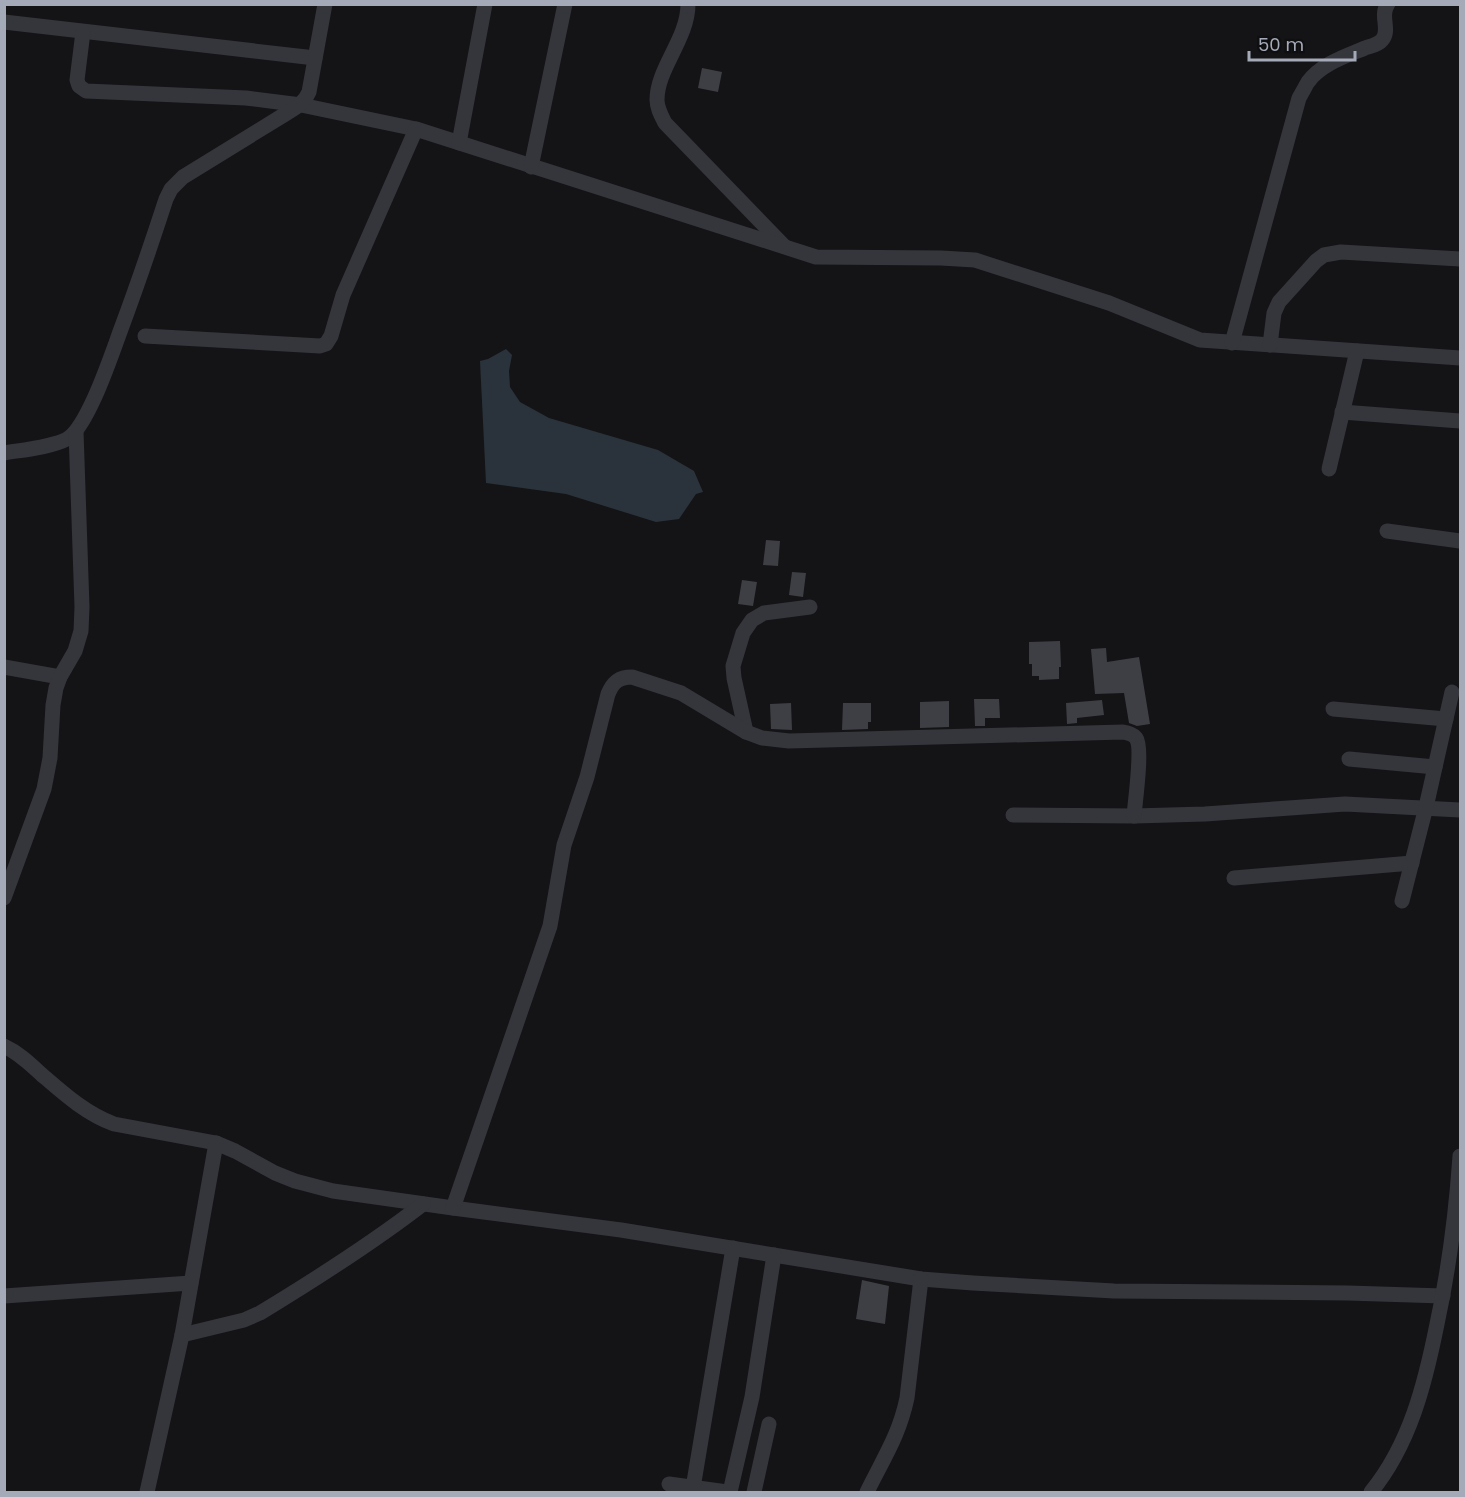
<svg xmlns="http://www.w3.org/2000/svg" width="1465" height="1497" font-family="Poppins,sans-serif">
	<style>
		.water { fill: #2a333b }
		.building { fill: #3e3f44 }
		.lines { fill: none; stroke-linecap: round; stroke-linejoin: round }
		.street { stroke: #35363c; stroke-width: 15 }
	</style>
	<rect width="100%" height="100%" fill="#141416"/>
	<path class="water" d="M506 349 512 355 509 371 510 387 520 402 549 418 658 450 694 471 703 492 696 494 679 519 656 522 566 494 486 483 480 361 488 359Z"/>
	<g class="building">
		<path d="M702 68 722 72 718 92 698 88Z"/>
		<path d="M766 540 780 541 778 566 763 565Z"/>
		<path d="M792 572 806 573 803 597 789 595Z"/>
		<path d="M742 580 757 582 753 606 738 604Z"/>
		<path d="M1060 641 1061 667H1059V679L1039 680V676H1032V664H1029V642Z"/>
		<path d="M1106 648 1107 662 1139 657 1150 724 1137 726 1129 723 1124 693 1095 694 1091 649Z"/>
		<path d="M974 699H999L1000 718H985V726H975Z"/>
		<path d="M1102 700 1104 715 1077 718V723L1067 724 1066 703Z"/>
		<path d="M949 701V727L920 728V702Z"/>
		<path d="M791 703 792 730 771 729 770 704Z"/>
		<path d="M843 703H871V722H868V729L842 730Z"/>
		<path d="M862 1280 889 1286 885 1324 856 1319Z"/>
	</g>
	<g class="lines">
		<g class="street">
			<path d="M688 4C688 39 657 68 657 100 657 108 661 115 665 123L784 246"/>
			<path d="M4 22 315 58"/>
			<path d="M83 32 77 80 79 86 86 91 246 98 301 105 416 129 816 257 941 258 975 260 1109 303 1200 340 1460 358"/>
			<path d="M459 143 485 4"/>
			<path d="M531 167 565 4"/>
			<path d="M145 336 320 346 326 344 331 336 343 295 416 129"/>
			<path d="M1232 343 1299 98C1302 93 1305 87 1308 82 1321 64 1346 56 1365 48 1371 46 1378 45 1382 40 1391 30 1379 15 1388 4"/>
			<path d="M1270 345 1274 313 1279 302 1316 261 1324 255 1341 252 1460 259"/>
			<path d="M1342 412 1460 421"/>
			<path d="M4 453C22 450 52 447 67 439 88 427 112 353 121 329 137 286 152 242 166 199L171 189 183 177 287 113C297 107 304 103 309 92L325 4"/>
			<path d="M1329 469 1357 351"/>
			<path d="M1387 531 1460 541"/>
			<path d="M4 667 60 677"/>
			<path d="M1333 709 1446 719"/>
			<path d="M746 732 734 678 733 666 743 633 752 620 764 613 810 607"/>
			<path d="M1349 759 1435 767"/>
			<path d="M1013 815 1134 816 1205 814 1345 804 1460 810"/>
			<path d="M1234 878 1412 863"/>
			<path d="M4 898 44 789 50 758 53 705 56 688 60 677 75 651 81 631 82 607 76 431"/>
			<path d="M1402 901 1426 807 1452 692"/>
			<path d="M4 1046C19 1053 30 1064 41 1074 63 1093 86 1114 114 1124L216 1143 235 1151 275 1173 295 1181 333 1191 453 1208 621 1230 921 1279 973 1283 1114 1291 1348 1293 1443 1296"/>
			<path d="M453 1208 550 926 564 845 587 777 608 694C613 682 619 677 632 677L681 693 746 732 762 738 789 741 1123 732C1128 733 1133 734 1136 738 1143 747 1135 802 1134 816"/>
			<path d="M4 1296 191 1283"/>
			<path d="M182 1335 244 1320 260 1313C316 1279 371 1244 423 1204"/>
			<path d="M669 1484 727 1492"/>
			<path d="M693 1488 733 1248"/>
			<path d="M147 1492 182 1335 216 1143"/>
			<path d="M730 1492 752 1397 774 1255"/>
			<path d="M754 1492 769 1424"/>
			<path d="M867 1492C883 1459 899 1436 907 1398L921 1279"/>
			<path d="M1371 1492C1410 1444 1425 1384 1437 1324 1449 1269 1456 1213 1460 1156"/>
		</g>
	</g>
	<rect width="1465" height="1497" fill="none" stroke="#a5aab8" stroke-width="12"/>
	<path d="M1249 51v9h106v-9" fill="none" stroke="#a5aab8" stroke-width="3"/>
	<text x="1258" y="51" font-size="18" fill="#a5aab8" stroke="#0f0f11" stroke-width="4.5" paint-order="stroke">50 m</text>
</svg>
